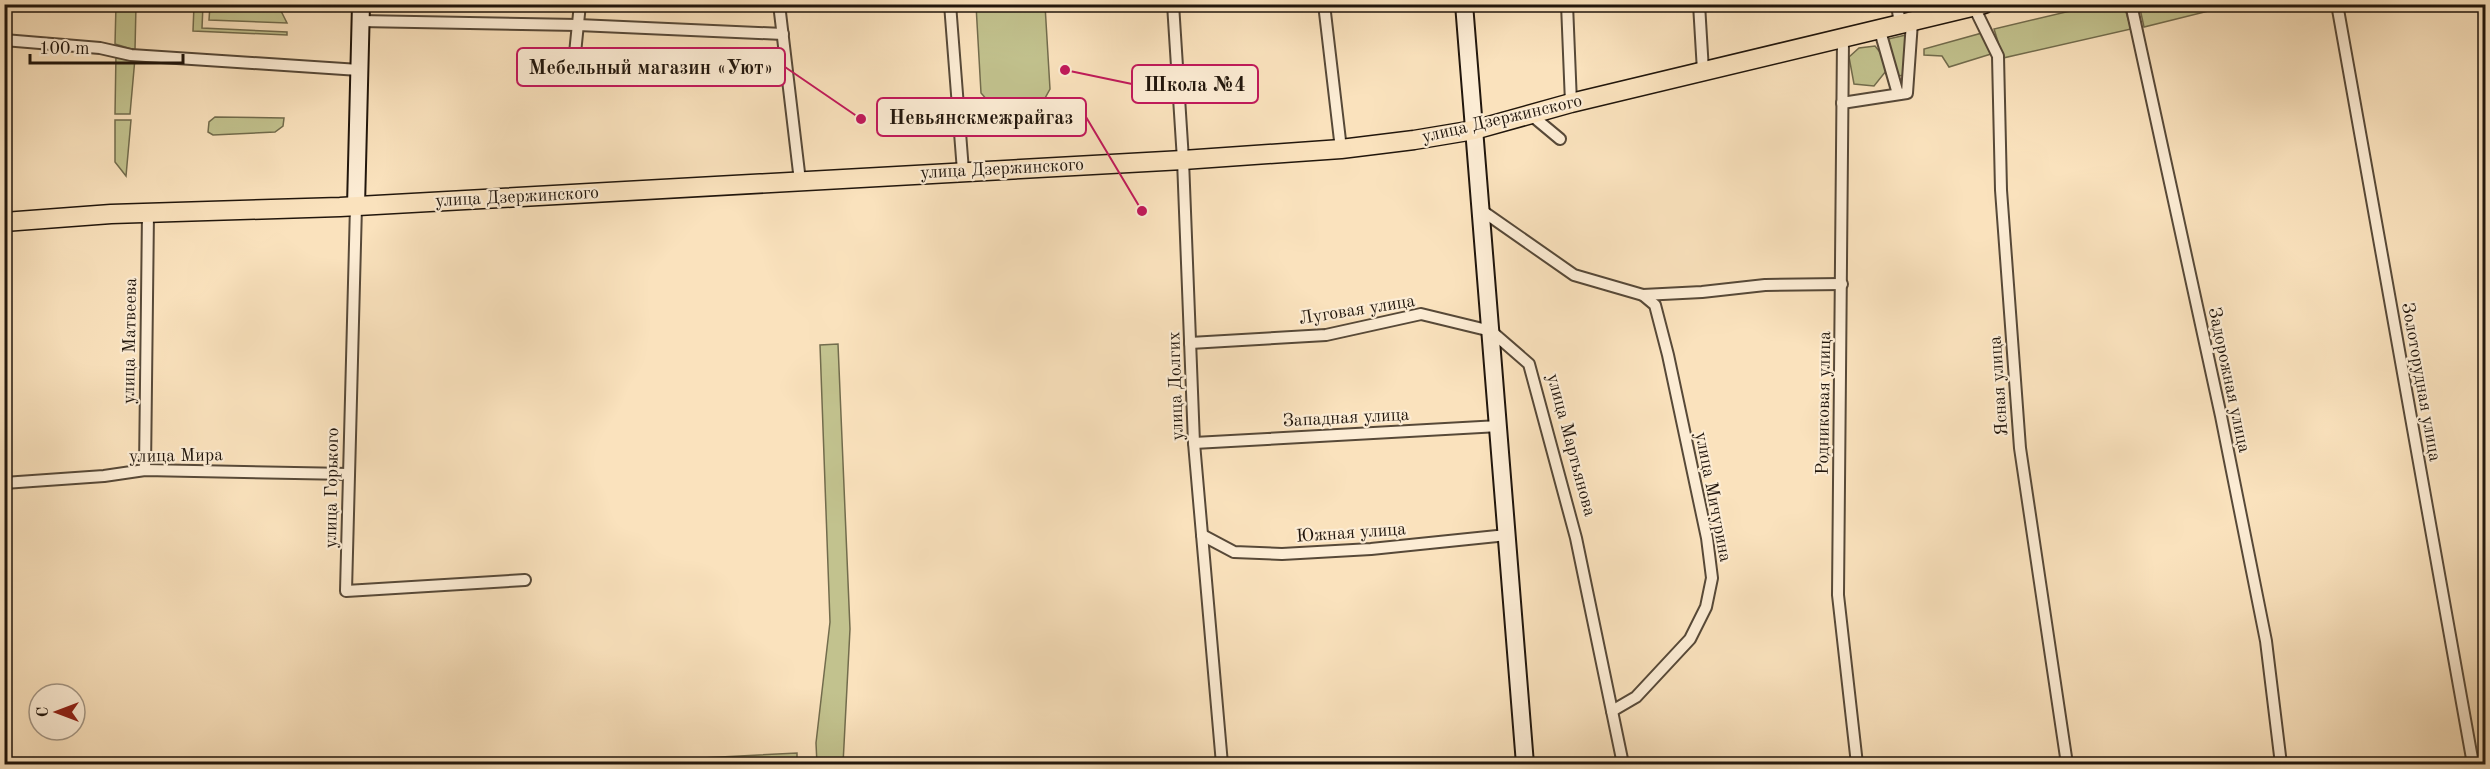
<svg xmlns="http://www.w3.org/2000/svg" width="2490" height="769" font-family="'Old Standard TT',serif">
	<style>
		.green { fill: #c2c28e; stroke: #726c4d; stroke-width: 1.5 }
		.lines { fill: none; stroke-linecap: round; stroke-linejoin: round }
		.street-casing { stroke: #574938; stroke-width: 14 }
		.secondary-casing { stroke: #21160c; stroke-width: 20 }
		.primary-casing { stroke: #21160c; stroke-width: 21 }
		.street { stroke: #fcecd4; stroke-width: 10 }
		.secondary { stroke: #fcecd4; stroke-width: 16 }
		.primary { stroke: #fae2bd; stroke-width: 18 }
		.labels { text-anchor: middle; dominant-baseline: central; stroke-width: 4.5; stroke-linejoin: round; paint-order: stroke }
		.street-label { font-size: 18px; fill: #21160c; stroke: #fcecd4 }
		.leader { fill: none; stroke: #c2185b; stroke-width: 2 }
		.callout-dot { fill: #c2185b; stroke: #fcecd4; stroke-width: 2 }
		.callout { fill: #fcecd4; stroke: #c2185b; stroke-width: 2 }
		.callout-label { font-size: 20px; text-anchor: middle; font-weight: bold; fill: #21160c }
	</style>
	<rect width="100%" height="100%" fill="#fae2bd"/>
	<filter id="stains"><feTurbulence type="fractalNoise" baseFrequency=".00333" numOctaves="4"/><feColorMatrix values="0 0 0 0 .2 0 0 0 0 .09 0 0 0 0 .02 0 0 0 .5 -.17"/></filter>
	<radialGradient id="worn" r=".72"><stop offset=".6" stop-color="#630" stop-opacity="0"/><stop offset="1" stop-color="#630" stop-opacity=".3"/></radialGradient>
	<g class="green">
		<path d="M2100 4 2124 5 2131 29 2003 58 1994 29Z"/>
		<path d="M2139 4H2233V5L2144 27Z"/>
		<path d="M116 5H136L135 50 115 44Z"/>
		<path d="M203 5 202 28 287 32V35L193 31 194 5Z"/>
		<path d="M278 5 287 23 209 20 210 5Z"/>
		<path d="M976 5H1045L1050 89 1039 109 1016 117 996 110 981 93Z"/>
		<path d="M1982 33 1991 54 1949 67 1942 56 1924 55V49Z"/>
		<path d="M1906 35 1905 75 1898 76 1888 39Z"/>
		<path d="M1875 46 1884 57 1886 71 1874 86 1854 84 1849 57 1859 48Z"/>
		<path d="M116 53 135 58 130 114H115Z"/>
		<path d="M215 117 284 118 283 126 275 132 213 135 208 132 209 122Z"/>
		<path d="M115 120H131L126 176 115 162Z"/>
		<path d="M838 344 850 629 843 764H817L816 743 830 622 820 345Z"/>
		<path d="M797 753V764H584Z"/>
	</g>
	<g class="lines">
		<defs>
			<g id="street">
				<path d="M779 4 800 181"/>
				<path d="M950 4 963 171"/>
				<path d="M1173 4 1183 160 1194 443 1222 764"/>
				<path d="M1324 4 1341 149"/>
				<path d="M1567 4 1571 103"/>
				<path d="M1699 4 1703 71"/>
				<path d="M1897 4 1900 25"/>
				<path d="M2131 4 2221 416 2266 641 2281 764"/>
				<path d="M2337 4 2473 764"/>
				<path d="M1974 7 1998 56 2001 190 2020 448 2067 764"/>
				<path d="M360 21 578 25 783 34"/>
				<path d="M1880 31 1898 94"/>
				<path d="M4 40 100 48 131 55 359 70"/>
				<path d="M1843 40 1838 595 1857 764"/>
				<path d="M573 73 580 4"/>
				<path d="M1842 103 1907 93 1912 22"/>
				<path d="M1530 114 1560 139"/>
				<path d="M356 206 346 591 525 580"/>
				<path d="M1481 210 1574 275 1643 295 1702 292 1765 285 1842 284"/>
				<path d="M1190 343 1326 335 1421 314 1491 331 1529 364 1576 538 1623 764"/>
				<path d="M1194 443 1499 426"/>
				<path d="M145 470 148 213"/>
				<path d="M4 483 104 476 145 470 349 474"/>
				<path d="M1202 535 1234 552 1282 554 1371 549 1507 535"/>
				<path d="M1612 711 1636 697 1690 639 1706 607 1712 578 1707 538 1668 355 1655 305 1643 295"/>
			</g>
			<g id="secondary">
				<path d="M1464 4 1525 764"/>
				<path d="M356 206 361 4"/>
			</g>
			<path id="primary" d="M4 222 111 214 340 207 1183 160 1341 149 1414 140 1474 130 1571 103 1984 4"/>
		</defs>
		<use href="#street" class="street-casing"/>
		<use href="#secondary" class="secondary-casing"/>
		<use href="#primary" class="primary-casing"/>
		<use href="#street" class="street"/>
		<use href="#secondary" class="secondary"/>
		<use href="#primary" class="primary"/>
	</g>
	<g class="labels">
		<g class="street-label">
			<text transform="translate(1502 119) rotate(-13)">улица Дзержинского</text>
			<text transform="translate(1002 169) rotate(-3)">улица Дзержинского</text>
			<text transform="translate(517 197) rotate(-3)">улица Дзержинского</text>
			<text transform="translate(1357 310) rotate(-9)">Луговая улица</text>
			<text transform="translate(130 341) rotate(-89)">улица Матвеева</text>
			<text transform="translate(2229 380) rotate(78)">Задорожная улица</text>
			<text transform="translate(2421 382) rotate(80)">Золоторудная улица</text>
			<text transform="translate(1176 386) rotate(-92)">улица Долгих</text>
			<text transform="translate(1999 386) rotate(-94)">Ясная улица</text>
			<text transform="translate(1824 403) rotate(-89)">Родниковая улица</text>
			<text transform="translate(1346 418) rotate(-3)">Западная улица</text>
			<text transform="translate(1571 445) rotate(75)">улица Мартьянова</text>
			<text transform="translate(176 456) rotate(-1)">улица Мира</text>
			<text transform="translate(332 488) rotate(-89)">улица Горького</text>
			<text transform="translate(1713 497) rotate(79)">улица Мичурина</text>
			<text transform="translate(1351 533) rotate(-4)">Южная улица</text>
		</g>
	</g>
	<path class="leader" d="M861 119L785 67M1065 70L1132 84M1142 211L1086 117"/>
	<g class="callout-dot">
		<circle cx="861" cy="119" r="6"/>
		<circle cx="1065" cy="70" r="6"/>
		<circle cx="1142" cy="211" r="6"/>
	</g>
	<g class="callout">
		<rect x="517" y="48" width="268" height="38" rx="6"/>
		<rect x="1132" y="65" width="126" height="38" rx="6"/>
		<rect x="877" y="98" width="209" height="38" rx="6"/>
	</g>
	<g class="callout-label">
		<text x="651" y="74">Мебельный магазин «Уют»</text>
		<text x="1195" y="91">Школа №4</text>
		<text x="981" y="124">Невьянскмежрайгаз</text>
	</g>
	<rect width="2490" height="769" fill="none" stroke="#fae2bd" stroke-width="24"/>
	<rect x="6" y="6" width="2478" height="757" fill="none" stroke="#21160c" stroke-width="3"/>
	<rect x="12" y="12" width="2466" height="745" fill="none" stroke="#21160c" stroke-width="1.5"/>
	<g transform="translate(57 712) rotate(270)"><circle r="28" fill="#fcecd4" stroke="#a49684" stroke-width="1.5"/>
	<path d="M0-4.5L10 22L0 15L-10 22Z" fill="#8f2418"/>
	<text y="-9" font-size="16" font-weight="bold" text-anchor="middle" fill="#21160c">С</text>
	</g>
	<path d="M30 54v9h153v-9" fill="none" stroke="#21160c" stroke-width="3"/>
	<text x="39" y="54" font-size="18" fill="#21160c" stroke="#fcecd4" stroke-width="4.5" paint-order="stroke">100 m</text>
	<rect width="100%" height="100%" filter="url(#stains)"/>
	<rect width="100%" height="100%" fill="url(#worn)"/>
</svg>
